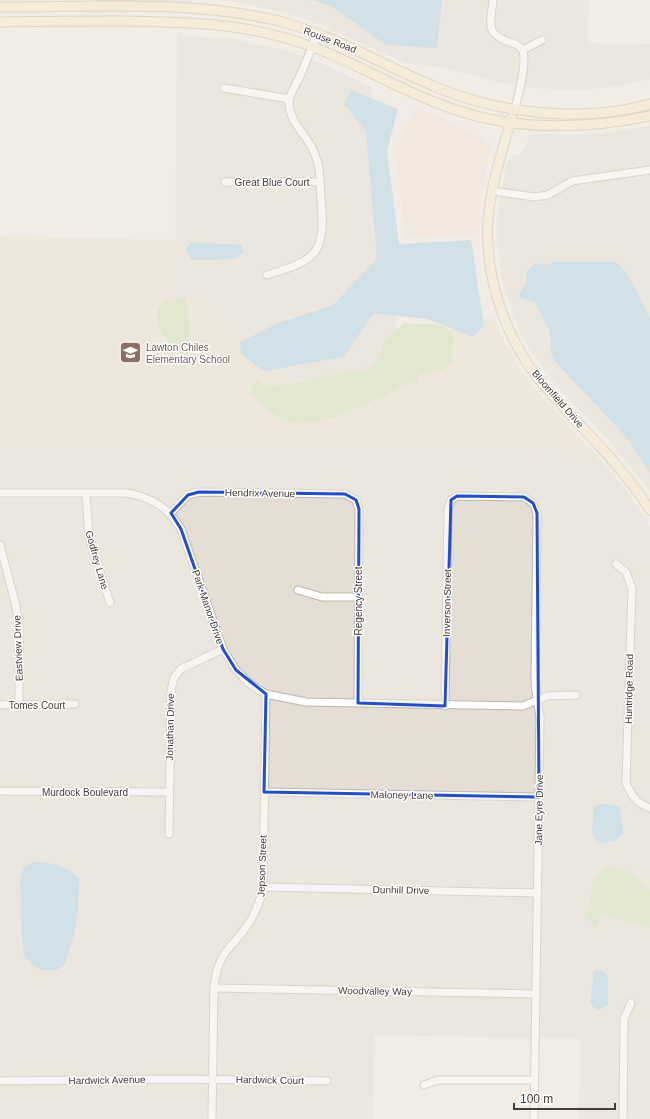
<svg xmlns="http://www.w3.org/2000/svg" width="650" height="1119" font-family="Arial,sans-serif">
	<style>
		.residential { fill: #e4ded5 }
		.commercial { fill: #f1e1d3 }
		.education { fill: #e9e0d1 }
		.green { fill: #d1e1b3 }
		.water { fill: #a8d4e8 }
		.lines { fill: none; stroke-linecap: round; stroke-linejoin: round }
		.street-casing { stroke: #beb6ad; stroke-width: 9 }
		.secondary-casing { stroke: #ccba9a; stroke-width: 11 }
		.street { stroke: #fff; stroke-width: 7 }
		.secondary { stroke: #f9e8c9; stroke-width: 9 }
		.marked { fill: none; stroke: #1d4ed8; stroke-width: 3; stroke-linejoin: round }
		.labels { text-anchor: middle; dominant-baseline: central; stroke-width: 3; stroke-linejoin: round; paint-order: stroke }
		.street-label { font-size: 10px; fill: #433d36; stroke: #fff }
		.education-label { font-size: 10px; fill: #785e54; stroke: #fff; text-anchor: start }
	</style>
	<rect width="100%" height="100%" fill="#f1ede6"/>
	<g class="residential">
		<path d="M91 0H192V5L91 3Z"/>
		<path d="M220 0H589L588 43 650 44V79L618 86 589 89 560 90 508 85 445 68 406 63 327 27 286 13 247 4Z"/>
		<path d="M177 35 230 39 288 51 318 62 372 87 398 339 395 365 304 386 189 295H175Z"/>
		<path d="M650 126V491L603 434 557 386 529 348 519 330 509 302 502 280 497 234 499 203 508 161 513 155H520L531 134 590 135Z"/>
		<path d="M0 442 591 450 625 489 650 527V1119H579L580 1039 374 1035 373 1119H0Z"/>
	</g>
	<path class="commercial" d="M416 107 485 139 491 145 481 199 479 233 405 238 396 150Z"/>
	<path class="education" d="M0 236 175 240V295H189L304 386 395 365 441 332 494 316 503 339 519 367 533 387 591 450 0 442Z"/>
	<g class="green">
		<path d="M186 297 189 325 188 361C175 354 151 325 158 309 159 306 162 304 164 301Z"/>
		<path d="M404 323 442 325 448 328 453 335 452 361 450 365 440 371 420 374 417 382 407 384C378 398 311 437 280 418 270 412 261 403 251 395V387L257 379 260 383 272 386 291 384 350 371 364 370 375 363 380 357 384 344 392 333Z"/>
		<path d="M604 867C629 868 634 874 650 892V927L601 914 595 928 587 918 593 882Z"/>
	</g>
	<g class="water">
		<path d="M311 0H442L437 48 386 45 330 5Z"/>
		<path d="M351 90 398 109 387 151 399 244 471 240 484 325 473 337 428 319 374 313 343 357 264 371 242 355 239 343 276 324 333 305 377 259 366 131 344 104Z"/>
		<path d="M192 242 241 245 244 252 234 259 191 260 186 249Z"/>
		<path d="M554 262H615L622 267 634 286 650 318V473L628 439 554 360 551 352 550 331 535 302 520 298 519 294 527 282 526 273 535 263 548 265Z"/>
		<path d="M602 804 620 806 623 833 615 841 598 843 592 833 594 807Z"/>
		<path d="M35 862C55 863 64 865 79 879L78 910 74 934 65 964 57 970H42L31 964 24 955 22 939 20 880 24 867Z"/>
		<path d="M594 970H602L608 978V1005L597 1011 590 1003Z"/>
	</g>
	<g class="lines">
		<defs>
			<g id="street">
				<path d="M493 0C491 23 484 33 509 42 513 43 519 45 522 49 528 59 518 99 514 110"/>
				<path d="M523 50 542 40"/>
				<path d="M224 88 289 99"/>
				<path d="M225 182H319"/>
				<path d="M492 191 534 197 548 195 572 181 650 170"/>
				<path d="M267 275C317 260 326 254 321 199 320 186 321 169 316 157 310 136 288 124 289 101 290 93 297 83 300 76 306 62 312 48 317 33"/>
				<path d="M0 493H127C153 498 167 507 181 529L223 649 236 670 250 684 266 694 306 702 523 706 547 696 576 695"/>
				<path d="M86 494 89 537 110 603"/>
				<path d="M171 513 188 495 199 492 345 494 356 500 359 509 358 703"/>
				<path d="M0 545 16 606 19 626V705"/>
				<path d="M616 564 626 572 632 588 626 783C632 796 636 803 650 808"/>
				<path d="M298 590 322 597H358"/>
				<path d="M0 705 75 704"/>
				<path d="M445 706 448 510 451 500 457 496 524 497 533 503 537 513 535 683 540 718 534 1119"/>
				<path d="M0 791 169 792"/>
				<path d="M264 792 539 797"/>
				<path d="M169 834 171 691 174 677 181 669 223 649"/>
				<path d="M263 887 538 893"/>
				<path d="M214 988 536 994"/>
				<path d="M0 1081 167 1079 327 1081"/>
				<path d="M424 1085 438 1080H535"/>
				<path d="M212 1119 214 988C215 977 217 967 222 958 225 952 231 946 235 941 250 924 259 909 263 887L266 694"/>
				<path d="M623 1119 624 1019 631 1003"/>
			</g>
			<g id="secondary">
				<path d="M0 7C91 7 186 0 275 20 332 34 382 65 436 87 500 114 583 123 650 104"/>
				<path d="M0 22C40 21 81 21 121 21 174 22 226 22 278 36 335 50 386 84 442 105 508 131 581 130 650 116"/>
				<path d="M512 117C502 151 491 184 488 220 484 280 508 346 548 390 583 430 622 465 650 510"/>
			</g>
		</defs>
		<use href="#street" class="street-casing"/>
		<use href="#secondary" class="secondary-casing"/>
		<use href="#street" class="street"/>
		<use href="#secondary" class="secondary"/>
	</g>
	<path d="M0 0H650V1119H0ZM199 492 345 494 356 500 359 509 358 703 445 706 451 500 457 496 524 497 533 503 537 513 539 797 264 792 266 694 236 670 223 649 181 529 171 513 188 495Z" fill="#f1ede6" fill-opacity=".55" fill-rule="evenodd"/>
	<path class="marked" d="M199 492 345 494 356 500 359 509 358 703 445 706 451 500 457 496 524 497 533 503 537 513 539 797 264 792 266 694 236 670 223 649 181 529 171 513 188 495Z"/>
	<defs>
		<symbol id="school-square" viewBox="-11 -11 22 22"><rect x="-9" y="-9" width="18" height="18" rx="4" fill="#8d6e63" stroke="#fff"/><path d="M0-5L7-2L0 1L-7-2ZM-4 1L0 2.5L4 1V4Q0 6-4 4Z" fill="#fff"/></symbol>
	</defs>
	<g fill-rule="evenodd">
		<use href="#school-square" x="118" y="340" width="25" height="25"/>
	</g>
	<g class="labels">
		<g class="street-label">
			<text transform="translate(330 40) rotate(21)">Rouse Road</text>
			<text x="272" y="182">Great Blue Court</text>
			<text transform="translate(558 399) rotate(49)">Bloomfield Drive</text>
			<text transform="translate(260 493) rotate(1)">Hendrix Avenue</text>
			<text transform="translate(97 560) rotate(74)">Godfrey Lane</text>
			<text transform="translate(358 601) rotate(-90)">Regency Street</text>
			<text transform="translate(447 603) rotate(-89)">Inverson Street</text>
			<text transform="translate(208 607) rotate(71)">Park Manor Drive</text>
			<text transform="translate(18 648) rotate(-92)">Eastview Drive</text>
			<text transform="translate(629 689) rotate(-89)">Huntridge Road</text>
			<text x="37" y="705">Tomes Court</text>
			<text transform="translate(170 727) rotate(-89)">Jonathan Drive</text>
			<text x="85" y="792">Murdock Boulevard</text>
			<text transform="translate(402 795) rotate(1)">Maloney Lane</text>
			<text transform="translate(539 810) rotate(-89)">Jane Eyre Drive</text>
			<text transform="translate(262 866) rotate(-88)">Jepson Street</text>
			<text transform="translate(401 890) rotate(1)">Dunhill Drive</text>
			<text transform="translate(375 991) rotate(1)">Woodvalley Way</text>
			<text transform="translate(107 1080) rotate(-1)">Hardwick Avenue</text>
			<text transform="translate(270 1080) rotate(1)">Hardwick Court</text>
		</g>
		<g class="education-label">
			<text x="146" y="347">Lawton Chiles<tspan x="146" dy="12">Elementary School</tspan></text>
		</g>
	</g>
	<path d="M514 1103v6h101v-6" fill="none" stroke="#433d36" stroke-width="2"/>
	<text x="520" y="1103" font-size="12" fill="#433d36" stroke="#ffffff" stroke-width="3" paint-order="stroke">100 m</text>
</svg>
